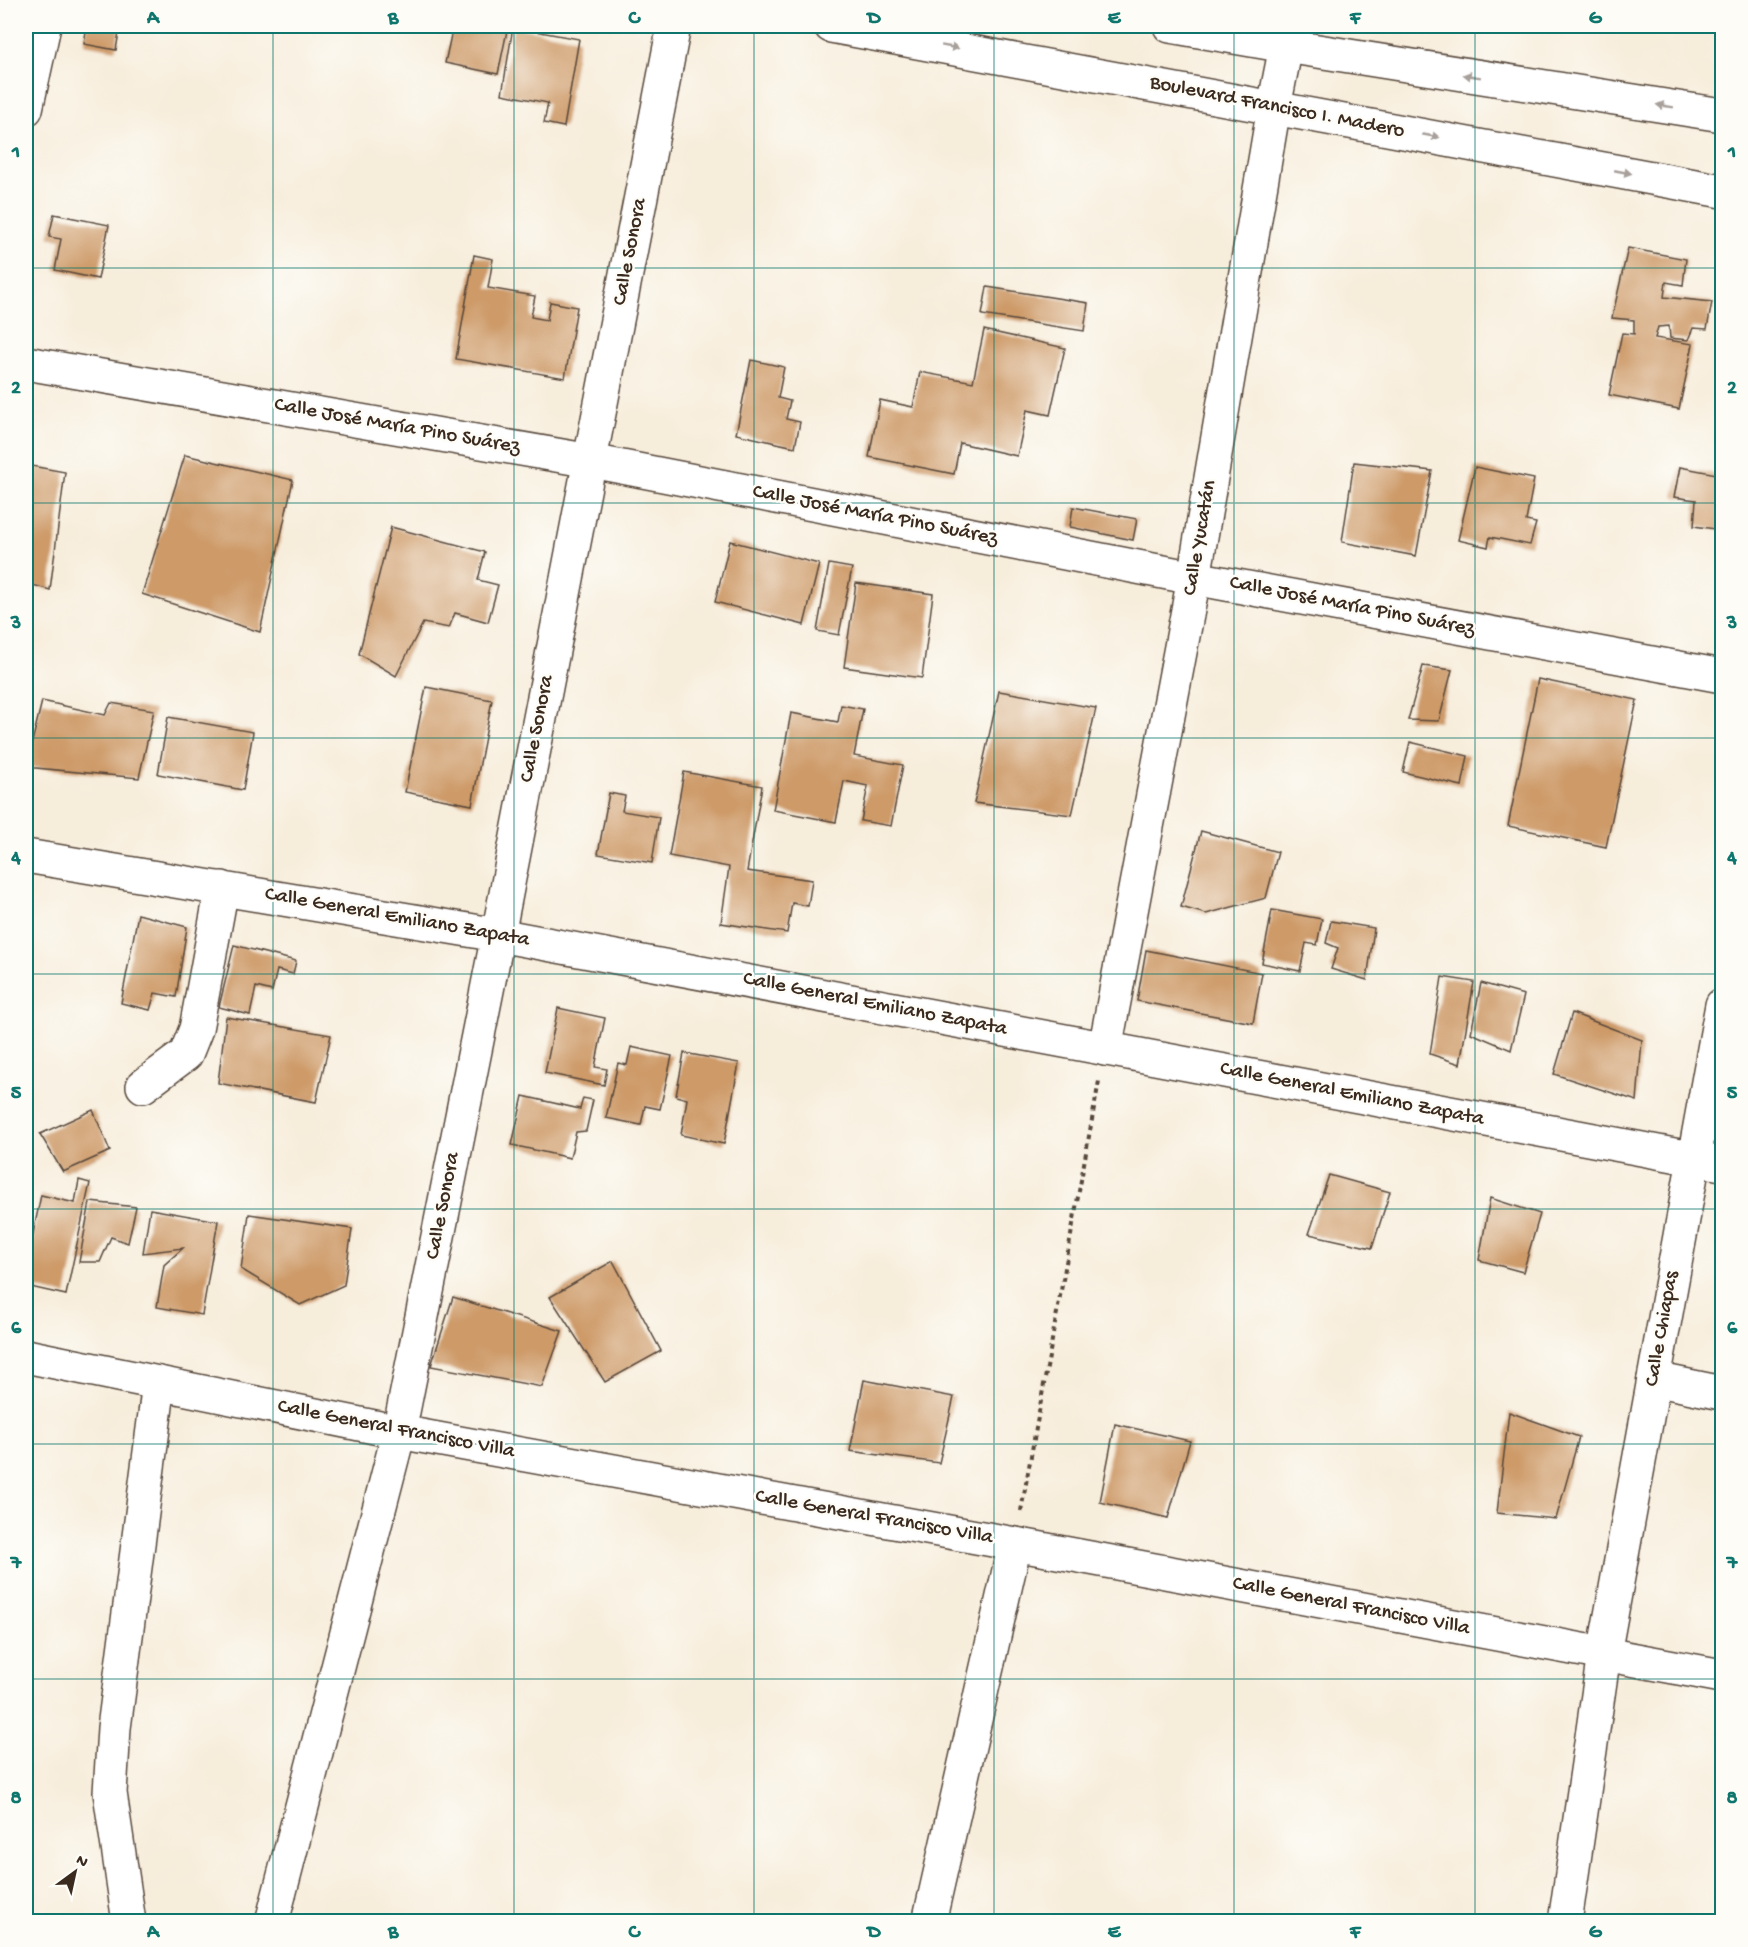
<svg xmlns="http://www.w3.org/2000/svg" width="1748" height="1947" font-family="'Gochi Hand',sans-serif">
	<style>
		.building { fill: #cd9a68 }
		.lines { fill: none; stroke-linecap: round; stroke-linejoin: round }
		.minor-casing { stroke: #57473a; stroke-width: 36 }
		.path { stroke: #57473a; stroke-width: 4; stroke-dasharray: 4.5 4.5; stroke-linecap: butt }
		.minor { stroke: #fff; stroke-width: 33 }
		.oneway { fill: #a79f9a }
		.grid { fill: none; stroke: #0f766e; stroke-width: 1.5; stroke-opacity: 0.55 }
		.labels { text-anchor: middle; dominant-baseline: central; stroke-width: 5; stroke-linejoin: round; paint-order: stroke }
		.street-label { font-size: 21px; fill: #3b2a1e; stroke: #fdfcf7 }
		.neatline { fill: none; stroke: #0f766e; stroke-width: 2 }
		.grid-label { font-size: 20px; text-anchor: middle; font-weight: bold; fill: #0f766e }
	</style>
	<rect width="100%" height="100%" fill="#fdfcf7"/>
	<filter id="ink" filterUnits="userSpaceOnUse"><feTurbulence type="fractalNoise" baseFrequency=".0167" numOctaves="2"/><feDisplacementMap in="SourceGraphic" scale="12" xChannelSelector="R" yChannelSelector="G"/><feConvolveMatrix kernelMatrix="1 2 1 2 8 2 1 2 1" color-interpolation-filters="sRGB"/></filter>
	<filter id="wash" filterUnits="userSpaceOnUse"><feTurbulence type="fractalNoise" baseFrequency=".008" numOctaves="4" result="noise"/><feDisplacementMap in="SourceGraphic" scale="24" xChannelSelector="R" yChannelSelector="G"/><feGaussianBlur stdDeviation="1.35" result="paint"/><feColorMatrix in="noise" values="0 0 0 0 0 0 0 0 0 0 0 0 0 0 0 0 0 1.4 0 .05"/><feComposite in="paint" operator="in"/></filter>
	<g filter="url(#wash)">
		<rect width="100%" height="100%" fill="#f7eddb"/>
		<g id="blocks">
			<g class="building">
				<path d="M87 26H120L116 50 84 44Z"/>
				<path d="M453 26H508L498 74 445 63Z"/>
				<path d="M513 27 579 39 564 127 544 123 548 103 502 94Z"/>
				<path d="M54 214 109 225 98 279 55 270 61 239 49 237Z"/>
				<path d="M1628 248 1686 259 1683 285 1666 282 1664 297 1712 302 1707 329 1693 328 1688 340 1670 338 1669 326 1658 327 1655 338 1693 344 1679 409 1609 395 1622 333 1634 334V320L1612 318Z"/>
				<path d="M474 255 493 259 488 288 535 296 531 317 547 320 550 302 577 307 565 378 456 359Z"/>
				<path d="M987 287 1088 303 1084 331 982 315Z"/>
				<path d="M984 330 1065 348 1050 415 1027 410 1017 456 960 443 954 474 869 457 880 400 913 407 920 372 973 382Z"/>
				<path d="M751 360 784 367 778 398 790 401 786 419 800 422 795 447 736 434Z"/>
				<path d="M185 455 293 480 260 632 142 594Z"/>
				<path d="M1354 462 1432 471 1416 556 1342 542Z"/>
				<path d="M26 465 65 472 50 590 26 583Z"/>
				<path d="M1475 467 1534 479 1526 521 1536 523 1530 545 1490 537 1488 547 1458 540Z"/>
				<path d="M1680 467 1722 475V530L1694 526 1696 500 1674 497Z"/>
				<path d="M1073 507 1137 519 1133 540 1070 527Z"/>
				<path d="M391 527 485 552 478 580 498 585 488 622 455 613 449 628 423 623 396 676 359 654Z"/>
				<path d="M730 541 819 564 804 625 715 602Z"/>
				<path d="M829 564 852 568 839 635 817 631Z"/>
				<path d="M856 583 933 594 922 678 844 667Z"/>
				<path d="M1423 666 1452 670 1439 721 1408 720Z"/>
				<path d="M1538 679 1637 700 1606 847 1508 826Z"/>
				<path d="M426 687 492 700 472 805 405 792Z"/>
				<path d="M999 691 1096 708 1072 815 974 803Z"/>
				<path d="M42 701 105 715 111 703 154 710 139 778 26 767Z"/>
				<path d="M841 705 863 709 854 756 903 765 891 826 861 821 868 786 844 781 836 822 773 810 791 713 838 722Z"/>
				<path d="M168 717 253 732 243 790 158 774Z"/>
				<path d="M1410 742 1468 756 1462 786 1403 772Z"/>
				<path d="M684 772 762 786 747 871 812 880 808 906 792 903 787 933 721 923 729 867 669 856Z"/>
				<path d="M609 793 625 796 622 811 659 817 652 863 598 854Z"/>
				<path d="M1201 831 1278 852 1266 898 1206 914 1181 907Z"/>
				<path d="M1272 910 1322 919 1317 945 1306 943 1300 971 1262 963Z"/>
				<path d="M138 914 187 927 176 997 155 993 150 1010 121 1003Z"/>
				<path d="M1331 921 1374 928 1367 980 1331 969 1338 948 1326 943Z"/>
				<path d="M234 945 296 961 293 974 277 970 272 991 256 987 250 1015 219 1007Z"/>
				<path d="M1146 950 1262 973 1253 1023 1137 1001Z"/>
				<path d="M1442 977 1474 982 1460 1064 1430 1054Z"/>
				<path d="M1481 983 1524 995 1511 1050 1471 1033Z"/>
				<path d="M558 1008 605 1018 595 1067 607 1069 604 1085 545 1073Z"/>
				<path d="M1572 1013 1642 1040 1637 1101 1554 1074Z"/>
				<path d="M226 1017 331 1035 316 1102 218 1083Z"/>
				<path d="M631 1047 672 1056 660 1109 645 1106 641 1125 606 1118 618 1063 627 1065Z"/>
				<path d="M684 1053 739 1063 724 1144 681 1135 687 1099 676 1096Z"/>
				<path d="M523 1096 580 1109 583 1098 593 1100 586 1131 576 1132 570 1158 512 1145Z"/>
				<path d="M93 1110 110 1151 63 1172 40 1134Z"/>
				<path d="M1329 1175 1390 1192 1372 1248 1309 1234Z"/>
				<path d="M79 1180 90 1183 66 1295 26 1286V1268L41 1195 75 1203Z"/>
				<path d="M1490 1198 1540 1214 1523 1272 1479 1260Z"/>
				<path d="M90 1202 136 1207 128 1243 111 1237 100 1262H79Z"/>
				<path d="M150 1209 218 1221 202 1315 157 1307 164 1265 183 1248 143 1253Z"/>
				<path d="M26 1210 32 1212 26 1235Z"/>
				<path d="M249 1214 352 1229 344 1285 300 1305 241 1269Z"/>
				<path d="M613 1261 661 1351 605 1382 550 1297Z"/>
				<path d="M453 1297 562 1331 542 1387 431 1366Z"/>
				<path d="M864 1380 954 1397 939 1463 850 1451Z"/>
				<path d="M1509 1412 1579 1437 1556 1519 1497 1513Z"/>
				<path d="M1115 1424 1190 1441 1168 1518 1100 1502Z"/>
			</g>
		</g>
	</g>
	<g filter="url(#ink)">
		<use href="#blocks" fill-opacity="0" stroke="#57473a" stroke-width="1.5"/>
		<g class="lines">
			<defs>
				<g id="minor">
					<path d="M831 26 1722 191"/>
					<path d="M1170 26 1286 46 1722 115"/>
					<path d="M26 109 44 26"/>
					<path d="M26 363 591 461 1194 578 1722 676"/>
					<path d="M26 856 498 935 1722 1164"/>
					<path d="M1105 1049 1194 578 1274 107 1290 26"/>
					<path d="M143 1086 186 1054 196 1029 222 888"/>
					<path d="M26 1356 399 1432 1015 1544 1722 1676"/>
					<path d="M1654 1379 1722 1393"/>
					<path d="M129 1922 110 1793 114 1728 159 1383"/>
					<path d="M272 1922 399 1432 498 935 674 26"/>
					<path d="M929 1922 1015 1544"/>
					<path d="M1565 1922 1604 1654 1722 1005"/>
				</g>
			</defs>
			<use href="#minor" class="minor-casing"/>
			<path class="path" d="M1021 1511 1099 1081"/>
			<use href="#minor" class="minor"/>
		</g>
		<defs><path id="oneway-solid" d="M-6-.8H1V-3.2L6.5 0L1 3.2V.8H-6Z" transform="scale(1.5)"/></defs>
		<g class="oneway">
			<use href="#oneway-solid" transform="translate(950 47) rotate(10)"/>
			<use href="#oneway-solid" transform="translate(1472 76) rotate(-171)"/>
			<use href="#oneway-solid" transform="translate(1665 106) rotate(-171)"/>
			<use href="#oneway-solid" transform="translate(1431 136) rotate(11)"/>
			<use href="#oneway-solid" transform="translate(1623 172) rotate(11)"/>
		</g>
	</g>
	<path class="grid" d="M273 26V1922M514 26V1922M754 26V1922M994 26V1922M1234 26V1922M1475 26V1922M26 268H1722M26 503H1722M26 738H1722M26 974H1722M26 1209H1722M26 1444H1722M26 1679H1722"/>
	<g class="labels">
		<g class="street-label">
			<text transform="translate(1277 108) rotate(11)">Boulevard Francisco I. Madero</text>
			<text transform="translate(631 252) rotate(-79)">Calle Sonora</text>
			<text transform="translate(397 427) rotate(10)">Calle José María Pino Suárez</text>
			<text transform="translate(875 516) rotate(11)">Calle José María Pino Suárez</text>
			<text transform="translate(1201 538) rotate(-80)">Calle Yucatán</text>
			<text transform="translate(1352 607) rotate(11)">Calle José María Pino Suárez</text>
			<text transform="translate(538 729) rotate(-79)">Calle Sonora</text>
			<text transform="translate(397 918) rotate(10)">Calle General Emiliano Zapata</text>
			<text transform="translate(875 1005) rotate(11)">Calle General Emiliano Zapata</text>
			<text transform="translate(1352 1095) rotate(11)">Calle General Emiliano Zapata</text>
			<text transform="translate(444 1206) rotate(-79)">Calle Sonora</text>
			<text transform="translate(1663 1329) rotate(-80)">Calle Chiapas</text>
			<text transform="translate(396 1430) rotate(11)">Calle General Francisco Villa</text>
			<text transform="translate(874 1518) rotate(10)">Calle General Francisco Villa</text>
			<text transform="translate(1351 1607) rotate(11)">Calle General Francisco Villa</text>
		</g>
	</g>
	<rect width="1748" height="1947" fill="none" stroke="#fdfcf7" stroke-width="66"/>
	<g transform="translate(75 1872) rotate(33)" stroke="#fdfcf7" stroke-width="4.5" paint-order="stroke">
	<path d="M0-4.5L10 22L0 15L-10 22Z" fill="#3b2a1e"/>
	<text y="-9" font-size="16" font-weight="bold" text-anchor="middle" fill="#3b2a1e">N</text>
	</g>
	<rect x="33" y="33" width="1682" height="1881" class="neatline"/>
	<g class="grid-label">
		<text x="153" y="23">A</text>
		<text x="393" y="23">B</text>
		<text x="634" y="23">C</text>
		<text x="874" y="23">D</text>
		<text x="1114" y="23">E</text>
		<text x="1355" y="23">F</text>
		<text x="1595" y="23">G</text>
		<text x="16" y="157">1</text>
		<text x="1732" y="157">1</text>
		<text x="16" y="393">2</text>
		<text x="1732" y="393">2</text>
		<text x="16" y="628">3</text>
		<text x="1732" y="628">3</text>
		<text x="16" y="863">4</text>
		<text x="1732" y="863">4</text>
		<text x="16" y="1098">5</text>
		<text x="1732" y="1098">5</text>
		<text x="16" y="1333">6</text>
		<text x="1732" y="1333">6</text>
		<text x="16" y="1568">7</text>
		<text x="1732" y="1568">7</text>
		<text x="16" y="1803">8</text>
		<text x="1732" y="1803">8</text>
		<text x="153" y="1937">A</text>
		<text x="393" y="1937">B</text>
		<text x="634" y="1937">C</text>
		<text x="874" y="1937">D</text>
		<text x="1114" y="1937">E</text>
		<text x="1355" y="1937">F</text>
		<text x="1595" y="1937">G</text>
	</g>
</svg>
